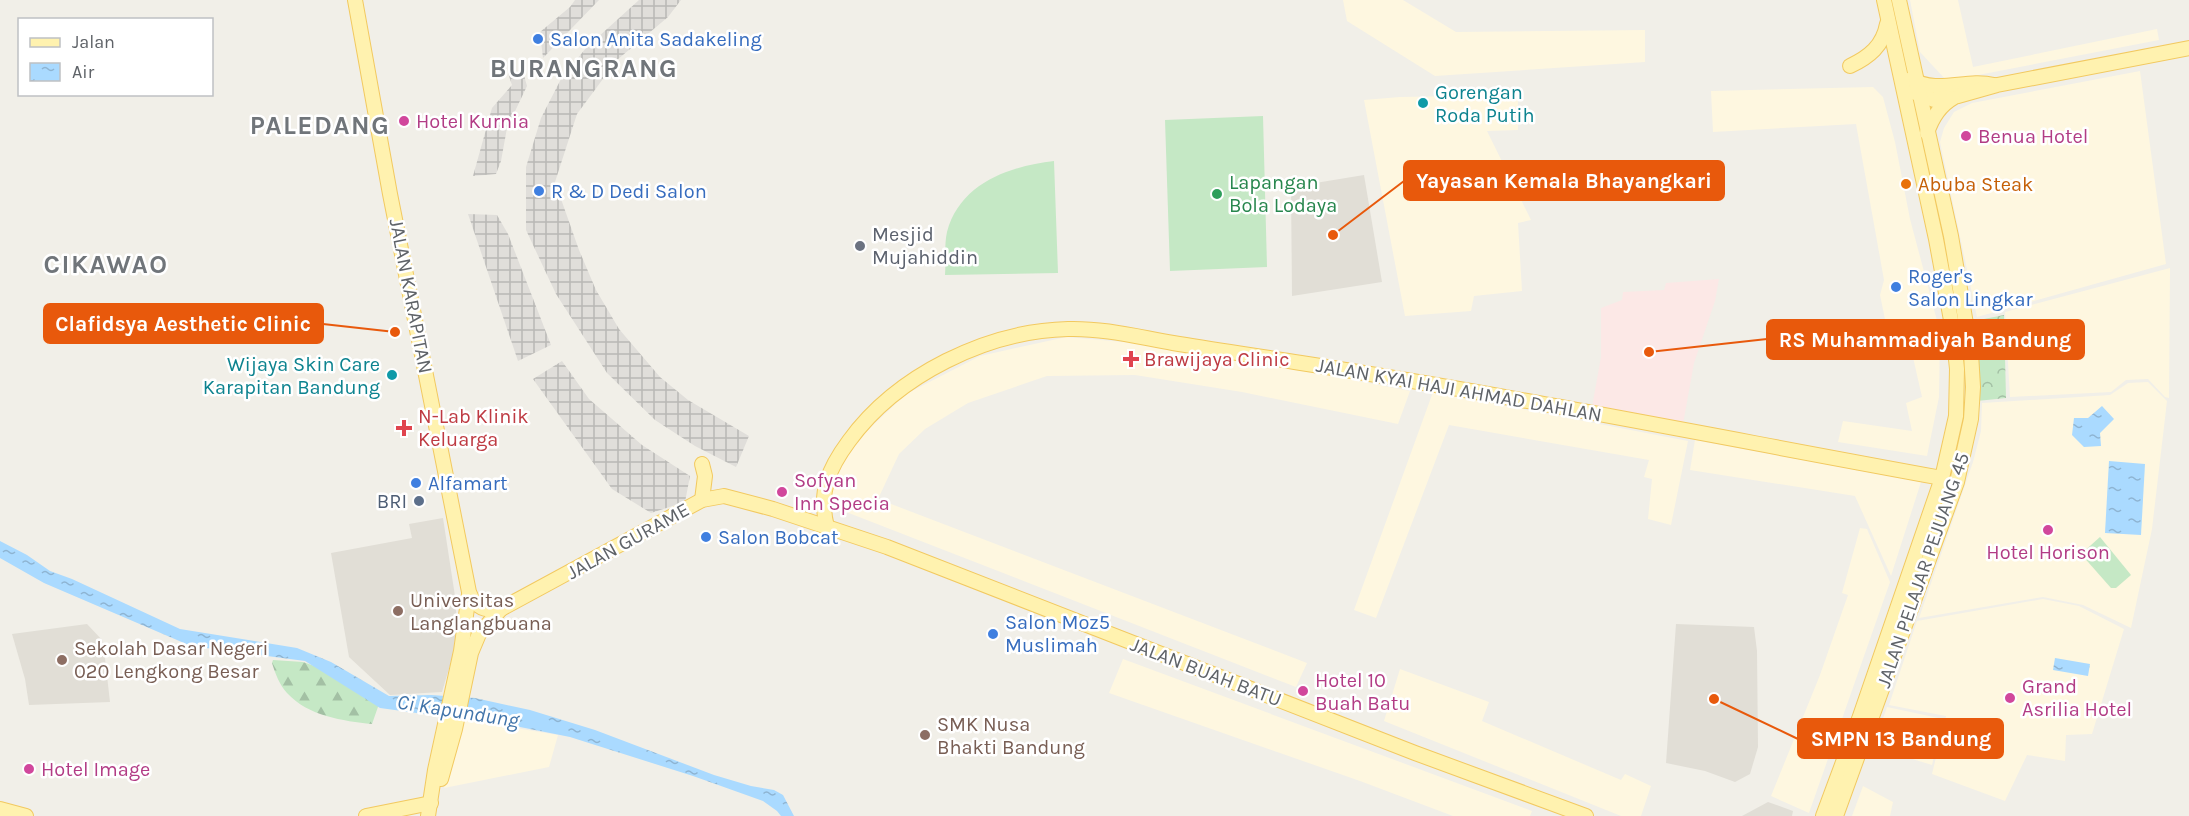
<svg xmlns="http://www.w3.org/2000/svg" width="2189" height="816" font-family="Karla,sans-serif">
	<style>
		.commercial { fill: #fef7e0 }
		.industrial { fill: url(#industrial-grid) }
		.education { fill: #e1ded6 }
		.medical { fill: #fce8e6 }
		.grass { fill: #c5e8c5 }
		.forest { fill: url(#forest-firs) }
		.park { fill: url(#park-crowns) }
		.water { fill: url(#water-ripples) }
		.lines { fill: none; stroke-linecap: round; stroke-linejoin: round }
		.major-casing { stroke: #f2c960; stroke-width: 16 }
		.major { stroke: #fff2af; stroke-width: 14 }
		.shop-dot { fill: #3f7fe0; stroke: #fff; stroke-width: 2 }
		.culture-dot { fill: #0f9aa8; stroke: #fff; stroke-width: 2 }
		.hotel-dot { fill: #d1479c; stroke: #fff; stroke-width: 2 }
		.food-dot { fill: #e8710a; stroke: #fff; stroke-width: 2 }
		.leisure-dot { fill: #2e9e5b; stroke: #fff; stroke-width: 2 }
		.worship-dot { fill: #6b7280; stroke: #fff; stroke-width: 2 }
		.health-dot { fill: #e0444e; stroke: #fff; stroke-width: 2 }
		.service-dot { fill: #5c6f8a; stroke: #fff; stroke-width: 2 }
		.education-dot { fill: #8d6e63; stroke: #fff; stroke-width: 2 }
		.labels { text-anchor: middle; dominant-baseline: central; stroke-width: 5; stroke-linejoin: round; paint-order: stroke }
		.shop-label { font-size: 20px; fill: #366cbe; stroke: #fff; text-anchor: start }
		.culture-label { font-size: 20px; fill: #0d838f; stroke: #fff; text-anchor: start }
		.hotel-label { font-size: 20px; fill: #b23c85; stroke: #fff; text-anchor: start }
		.leisure-label { font-size: 20px; fill: #27864d; stroke: #fff; text-anchor: start }
		.food-label { font-size: 20px; fill: #c56008; stroke: #fff; text-anchor: start }
		.worship-label { font-size: 20px; fill: #5b616d; stroke: #fff; text-anchor: start }
		.street-label { font-size: 20px; fill: #5f6368; stroke: #fff }
		.health-label { font-size: 20px; fill: #be3a42; stroke: #fff; text-anchor: start }
		.service-label { font-size: 20px; fill: #4e5e75; stroke: #fff; text-anchor: end }
		.education-label { font-size: 20px; fill: #785e54; stroke: #fff; text-anchor: start }
		.water-label { font-size: 21px; font-style: italic; fill: #4174aa; stroke: #fff }
		.district-label { font-size: 26px; font-weight: bold; letter-spacing: 1.5px; fill: #70757a; stroke: #fff }
		.leader { fill: none; stroke: #e8590c; stroke-width: 2 }
		.callout-dot { fill: #e8590c; stroke: #fff; stroke-width: 2 }
		.callout { fill: #e8590c; stroke: #e8590c; stroke-width: 2 }
		.callout-label { font-size: 21px; text-anchor: middle; font-weight: bold; fill: #fff }
	</style>
	<defs>
		<pattern id="industrial-grid" width="8" height="8" patternUnits="userSpaceOnUse" patternTransform="scale(1.5)"><rect width="8" height="8" fill="#e0deda"/><path d="M0 4h8M4 0v8" fill="none" stroke="#b9b8b5"/></pattern>
		<pattern id="forest-firs" width="22" height="20" patternUnits="userSpaceOnUse" patternTransform="scale(1.5)"><rect width="22" height="20" fill="#c5e8c5"/><path d="M5 1l3.5 6h-7zM16 11l3.5 6h-7z" fill="#a3c0a4"/></pattern>
		<pattern id="park-crowns" width="20" height="18" patternUnits="userSpaceOnUse" patternTransform="scale(1.5)"><rect width="20" height="18" fill="#c5e8c5"/><path d="M2 6a3 3 0 1 1 6 0M12 15a3 3 0 1 1 6 0" fill="none" stroke="#a3c0a4"/></pattern>
		<pattern id="water-ripples" width="26" height="14" patternUnits="userSpaceOnUse" patternTransform="scale(1.5)"><rect width="26" height="14" fill="#aadaff"/><path d="M2 4q2-2 4 0t4 0M15 11q2-2 4 0t4 0" fill="none" stroke="#8eb4d2"/></pattern>
	</defs>
	<rect width="100%" height="100%" fill="#f1efe8"/>
	<g class="commercial">
		<path d="M1343 0H1403L1456 32 1645 30V62L1435 76 1347 21Z"/>
		<path d="M1910 0H1958L1973 67 2157 29 2159 40 1947 81 1920 52Z"/>
		<path d="M2140 71 2166 264 1977 317 1940 142 1944 128 1954 112 1972 103Z"/>
		<path d="M1873 87 1883 97 1895 142 1910 219 1940 332 1939 397 1927 456 1838 442 1843 421 1912 431 1906 403 1922 397 1905 322 1886 324 1880 295 1884 280 1856 124 1713 132 1711 91Z"/>
		<path d="M1518 95V130L1487 131 1531 220 1518 223 1522 291 1474 296 1471 311 1405 316 1364 100 1400 97Z"/>
		<path d="M2170 268 2169 398 2165 397 2148 379 2126 380 2111 392 2010 397 2005 312Z"/>
		<path d="M1066 337 1182 347 1410 391 1398 424 1242 392 1135 375 1047 376 968 403 925 429 899 454 878 499 1307 663 1296 687 823 503 854 443 906 394 980 356Z"/>
		<path d="M2148 382 2167 401 2152 529 2131 628 2083 605 2043 597 1919 618 1973 462 1981 431 1982 403 2110 395 2128 383Z"/>
		<path d="M1433 392 1688 441 1671 525 1648 519 1652 479 1644 477 1649 460 1449 425 1376 618 1354 610Z"/>
		<path d="M1695 440 1921 482 1891 576 1855 496 1690 470Z"/>
		<path d="M1860 528 1867 529 1890 582 1809 813 1771 796 1820 675 1848 595 1842 593Z"/>
		<path d="M2043 599 2079 606 2124 629 2092 734 2066 735 2065 761 2027 755 2005 801 1932 774 1946 716 1889 705 1917 621Z"/>
		<path d="M1123 659 1532 811 1530 816H1453L1360 781 1109 693Z"/>
		<path d="M1400 669 1489 702 1482 721 1621 780 1625 774 1651 786 1641 816H1621L1384 721Z"/>
		<path d="M1887 707 1943 719 1932 765 1873 747Z"/>
		<path d="M460 719 558 735 549 767 444 788Z"/>
		<path d="M1863 786 1893 802 1890 816H1852Z"/>
	</g>
	<g class="industrial">
		<path d="M575 0H599L543 58 540 32 570 7Z"/>
		<path d="M639 0H681L668 17 617 60 577 114 555 182 579 250 596 290 619 329 660 377 688 400 749 436 736 467 695 446 655 420 607 373 556 294 526 230V167L541 118 561 79 586 48Z"/>
		<path d="M523 72 527 86 507 128 501 161 496 174 473 176 492 108 512 85 508 73Z"/>
		<path d="M468 214 497 215 508 234 551 345 518 361Z"/>
		<path d="M562 361 589 399 642 445 690 476 685 502 651 513 612 489 533 379Z"/>
	</g>
	<g class="education">
		<path d="M1364 175 1382 282 1292 296 1291 187Z"/>
		<path d="M443 518 455 596 457 626 453 655 442 692 390 695 349 657 331 553 412 538 409 524Z"/>
		<path d="M87 624 103 641 110 702 29 705 25 679 12 634Z"/>
		<path d="M1676 624 1754 627 1757 651 1758 747 1750 774 1735 782 1705 771 1666 763Z"/>
		<path d="M1768 802 1793 811 1792 816H1742Z"/>
	</g>
	<path class="medical" d="M1719 279 1715 301 1694 363 1683 424 1592 407 1601 357V308L1622 300 1623 292 1664 290 1666 283Z"/>
	<g class="grass">
		<path d="M1263 116 1267 267 1170 271 1165 120Z"/>
		<path d="M1054 161 1058 273 945 275C946 261 944 245 947 232 960 183 1010 166 1054 161Z"/>
		<path d="M2100 537 2131 575 2116 588H2111L2081 554Z"/>
	</g>
	<path class="forest" d="M273 660 303 662 329 671 379 704 372 724C343 721 308 716 287 693 280 686 275 673 272 663Z"/>
	<path class="park" d="M2004 315 2006 398 1977 401 1969 322Z"/>
	<g class="water">
		<path d="M2102 406 2114 419 2100 433 2101 446 2084 447 2072 435 2074 418H2088Z"/>
		<path d="M2109 461 2145 464 2141 535 2105 533Z"/>
		<path d="M0 541 27 555 50 571 72 579 180 629 297 648 331 662 389 696 431 695 475 698 530 710 595 730 714 775 751 786 774 790 783 795 794 816H781L777 811 763 801 693 776 570 737 520 727 380 708 305 661 191 646 44 583 0 558Z"/>
		<path d="M2055 658 2090 664 2088 676 2053 670Z"/>
	</g>
	<g class="lines">
		<defs>
			<g id="major">
				<path d="M355 0 390 194 469 592C475 608 485 612 501 609L702 500 724 496 773 509 887 547 1415 753 1586 816"/>
				<path d="M1850 66C1869 57 1883 46 1887 24"/>
				<path d="M1911 79C1939 95 1965 78 1994 85"/>
				<path d="M1913 92 1934 100 1958 96 1997 85 2189 48"/>
				<path d="M1927 133C1932 118 1939 106 1953 98"/>
				<path d="M702 464 705 476 702 500"/>
				<path d="M827 527C818 492 829 468 849 441 897 375 987 331 1068 329 1104 328 1138 337 1173 343 1215 350 1258 356 1301 363 1515 396 1728 439 1942 478"/>
				<path d="M441 779 455 729 471 653 479 634 501 609"/>
				<path d="M0 809 26 816"/>
				<path d="M366 816 431 803"/>
				<path d="M428 816 435 770 461 651 469 594"/>
				<path d="M1823 816 1859 719 1942 478 1956 416 1957 369 1953 331 1936 239 1884 0"/>
				<path d="M1836 816 1957 482 1971 419 1973 387 1971 353 1951 236 1899 0"/>
			</g>
		</defs>
		<use href="#major" class="major-casing"/>
		<use href="#major" class="major"/>
	</g>
	<g class="shop-dot">
		<circle cx="538" cy="39" r="6"/>
		<circle cx="539" cy="191" r="6"/>
		<circle cx="1896" cy="287" r="6"/>
		<circle cx="416" cy="483" r="6"/>
		<circle cx="706" cy="537" r="6"/>
		<circle cx="993" cy="634" r="6"/>
	</g>
	<g class="culture-dot">
		<circle cx="1423" cy="103" r="6"/>
		<circle cx="392" cy="375" r="6"/>
	</g>
	<g class="hotel-dot">
		<circle cx="404" cy="121" r="6"/>
		<circle cx="1966" cy="136" r="6"/>
		<circle cx="782" cy="492" r="6"/>
		<circle cx="2048" cy="530" r="6"/>
		<circle cx="1303" cy="691" r="6"/>
		<circle cx="2010" cy="698" r="6"/>
		<circle cx="29" cy="769" r="6"/>
	</g>
	<circle class="food-dot" cx="1906" cy="184" r="6"/>
	<circle class="leisure-dot" cx="1217" cy="194" r="6"/>
	<circle class="worship-dot" cx="860" cy="246" r="6"/>
	<g class="health-dot">
		<path d="M1128 350h6v6h6v6h-6v6h-6v-6h-6v-6h6z"/>
		<path d="M401 419h6v6h6v6h-6v6h-6v-6h-6v-6h6z"/>
	</g>
	<circle class="service-dot" cx="419" cy="501" r="6"/>
	<g class="education-dot">
		<circle cx="398" cy="611" r="6"/>
		<circle cx="62" cy="660" r="6"/>
		<circle cx="925" cy="735" r="6"/>
	</g>
	<g class="labels">
		<g class="shop-label">
			<text x="550" y="39">Salon Anita Sadakeling</text>
			<text x="551" y="191">R &amp; D Dedi Salon</text>
			<text x="1908" y="276">Roger's<tspan x="1908" dy="23">Salon Lingkar</tspan></text>
			<text x="428" y="483">Alfamart</text>
			<text x="718" y="537">Salon Bobcat</text>
			<text x="1005" y="622">Salon Moz5<tspan x="1005" dy="23">Muslimah</tspan></text>
		</g>
		<g class="culture-label">
			<text x="1435" y="92">Gorengan<tspan x="1435" dy="23">Roda Putih</tspan></text>
			<text x="380" y="364" text-anchor="end">Wijaya Skin Care<tspan x="380" dy="23">Karapitan Bandung</tspan></text>
		</g>
		<g class="hotel-label">
			<text x="416" y="121">Hotel Kurnia</text>
			<text x="1978" y="136">Benua Hotel</text>
			<text x="794" y="480">Sofyan<tspan x="794" dy="23">Inn Specia</tspan></text>
			<text x="2048" y="552" text-anchor="middle">Hotel Horison</text>
			<text x="1315" y="680">Hotel 10<tspan x="1315" dy="23">Buah Batu</tspan></text>
			<text x="2022" y="686">Grand<tspan x="2022" dy="23">Asrilia Hotel</tspan></text>
			<text x="41" y="769">Hotel Image</text>
		</g>
		<g class="leisure-label">
			<text x="1229" y="182">Lapangan<tspan x="1229" dy="23">Bola Lodaya</tspan></text>
		</g>
		<g class="food-label">
			<text x="1918" y="184">Abuba Steak</text>
		</g>
		<g class="worship-label">
			<text x="872" y="234">Mesjid<tspan x="872" dy="23">Mujahiddin</tspan></text>
		</g>
		<g class="street-label">
			<text transform="translate(411 296) rotate(79)">JALAN KARAPITAN</text>
			<text transform="translate(1459 390) rotate(10)">JALAN KYAI HAJI AHMAD DAHLAN</text>
			<text transform="translate(628 541) rotate(-29)">JALAN GURAME</text>
			<text transform="translate(1923 570) rotate(-71)">JALAN PELAJAR PEJUANG 45</text>
			<text transform="translate(1206 672) rotate(21)">JALAN BUAH BATU</text>
		</g>
		<g class="health-label">
			<text x="1144" y="359">Brawijaya Clinic</text>
			<text x="418" y="416">N-Lab Klinik<tspan x="418" dy="23">Keluarga</tspan></text>
		</g>
		<g class="service-label">
			<text x="407" y="501">BRI</text>
		</g>
		<g class="education-label">
			<text x="410" y="600">Universitas<tspan x="410" dy="23">Langlangbuana</tspan></text>
			<text x="74" y="648">Sekolah Dasar Negeri<tspan x="74" dy="23">020 Lengkong Besar</tspan></text>
			<text x="937" y="724">SMK Nusa<tspan x="937" dy="23">Bhakti Bandung</tspan></text>
		</g>
		<g class="water-label">
			<text transform="translate(458 711) rotate(9)">Ci Kapundung</text>
		</g>
		<g class="district-label">
			<text x="584" y="68">BURANGRANG</text>
			<text x="320" y="125">PALEDANG</text>
			<text x="106" y="264">CIKAWAO</text>
		</g>
	</g>
	<path class="leader" d="M1333 235L1404 181M395 332L323 324M1649 352L1767 339M1714 699L1798 739"/>
	<g class="callout-dot">
		<circle cx="1333" cy="235" r="6"/>
		<circle cx="395" cy="332" r="6"/>
		<circle cx="1649" cy="352" r="6"/>
		<circle cx="1714" cy="699" r="6"/>
	</g>
	<g class="callout">
		<rect x="1404" y="161" width="320" height="39" rx="6"/>
		<rect x="44" y="304" width="279" height="39" rx="6"/>
		<rect x="1767" y="320" width="317" height="39" rx="6"/>
		<rect x="1798" y="719" width="205" height="39" rx="6"/>
	</g>
	<g class="callout-label">
		<text x="1564" y="188">Yayasan Kemala Bhayangkari</text>
		<text x="183" y="331">Clafidsya Aesthetic Clinic</text>
		<text x="1925" y="347">RS Muhammadiyah Bandung</text>
		<text x="1901" y="746">SMPN 13 Bandung</text>
	</g>
	<rect x="18" y="18" width="195" height="78" fill="#ffffff" stroke="#bfc1c3" stroke-width="1.5"/>
	<rect x="30" y="38" width="30" height="9" fill="#fff2af" stroke="#bfc1c3" stroke-width="1.5"/>
	<text x="72" y="48" font-size="18" fill="#5f6368">Jalan</text>
	<rect x="30" y="63" width="30" height="18" fill="url(#water-ripples)" stroke="#bfc1c3" stroke-width="1.5"/>
	<text x="72" y="78" font-size="18" fill="#5f6368">Air</text>
</svg>
